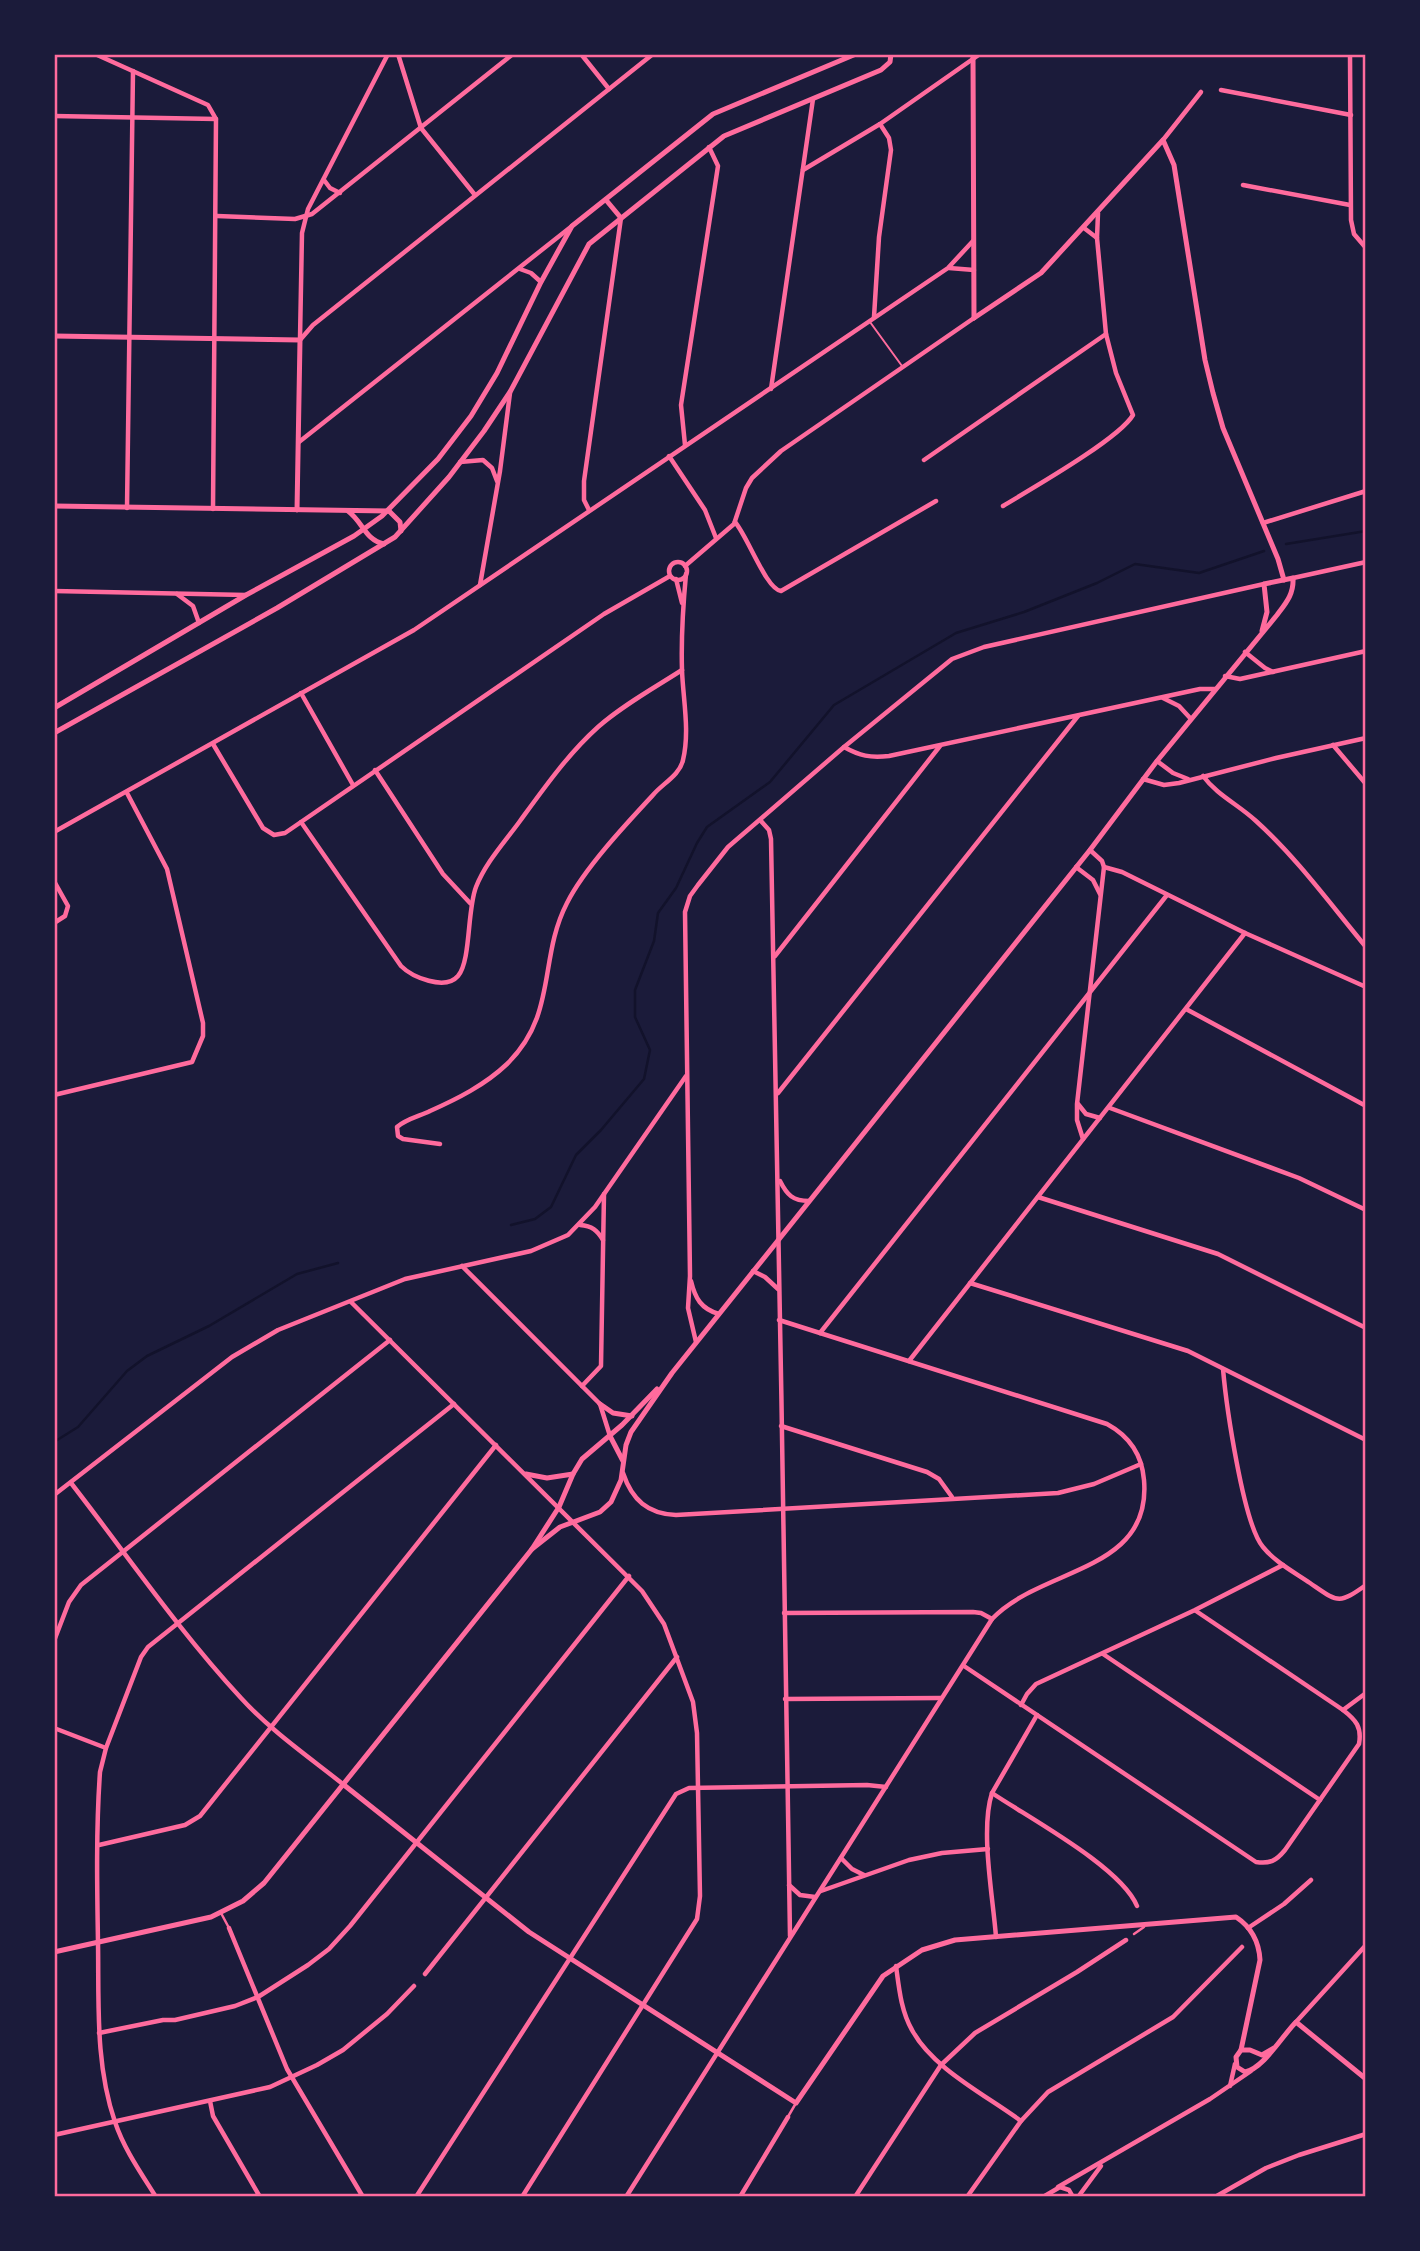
<svg xmlns="http://www.w3.org/2000/svg" width="1420" height="2251" font-family="'Titillium Web',sans-serif">
	<style>
		.lines { fill: none; stroke-linecap: round; stroke-linejoin: round }
		.stream { stroke: #12122b; stroke-width: 2.5 }
		.service { stroke: #ff6b9d; stroke-width: 2 }
		.pedestrian { stroke: #ff6b9d; stroke-width: 2.5 }
		.minor { stroke: #ff6b9d; stroke-width: 4.5 }
		.tertiary { stroke: #ff6b9d; stroke-width: 5 }
		.secondary { stroke: #ff6b9d; stroke-width: 5 }
		.neatline { fill: none; stroke: #ff6b9d; stroke-width: 2.5 }
	</style>
	<rect width="100%" height="100%" fill="#1b1b3a"/>
	<g class="lines">
		<g class="stream">
			<path d="M1286 544 1366 531"/>
			<path d="M511 1225 535 1219 551 1207 576 1155 601 1130 644 1079 650 1050 635 1017V990L654 941 658 913 676 888 697 843 707 827 770 782 834 705 956 633 1024 612 1097 583 1135 564 1199 573 1264 551"/>
			<path d="M54 1442 78 1427 127 1371 147 1356 209 1326 297 1274 338 1263"/>
		</g>
		<path class="service" d="M870 322 902 366"/>
		<g class="pedestrian">
			<path d="M221 1913 229 1928"/>
			<path d="M1134 1934 1144 1927"/>
			<path d="M789 2115 796 2103"/>
		</g>
		<g class="minor">
			<path d="M95 54 208 105 216 119 213 509"/>
			<path d="M398 54 421 128 475 195"/>
			<path d="M581 54 609 89"/>
			<path d="M1350 54 1351 220 1354 234 1366 248"/>
			<path d="M1221 90 1351 115"/>
			<path d="M54 116 216 119"/>
			<path d="M1163 140 1201 92"/>
			<path d="M803 170 880 124 980 54"/>
			<path d="M324 180 330 188 340 193"/>
			<path d="M1243 185 1350 205"/>
			<path d="M217 216 295 219 312 214 513 54"/>
			<path d="M1084 228 1097 238"/>
			<path d="M949 268 974 270"/>
			<path d="M520 269 531 273 541 282"/>
			<path d="M874 317 879 237 891 150 889 138 880 124"/>
			<path d="M300 339 302 233 308 209 388 54"/>
			<path d="M300 340 313 325 653 54"/>
			<path d="M771 389 813 99"/>
			<path d="M299 442 572 226"/>
			<path d="M685 445 681 405 718 166 709 147"/>
			<path d="M669 456 705 510 716 538"/>
			<path d="M924 460 1106 334"/>
			<path d="M460 462 483 460 492 468 497 481"/>
			<path d="M1003 506C1031 489 1119 439 1133 415L1116 373 1106 334 1097 238 1098 213"/>
			<path d="M127 508 133 71"/>
			<path d="M589 510 584 500V481L621 218"/>
			<path d="M735 522C748 537 766 589 781 591L936 501"/>
			<path d="M1263 523 1366 491"/>
			<circle cx="678" cy="571" r="9"/>
			<path d="M685 566 734 524 746 488 752 478 781 451 974 318"/>
			<path d="M1293 578 1366 562"/>
			<path d="M676 579 682 603"/>
			<path d="M480 585 500 471 510 393"/>
			<path d="M54 591 246 595"/>
			<path d="M177 594 193 606 199 623"/>
			<path d="M1245 652 1265 668 1273 672"/>
			<path d="M1225 676 1240 679 1366 651"/>
			<path d="M301 693 353 785"/>
			<path d="M1163 698 1179 706 1191 719"/>
			<path d="M213 744 263 828 274 835 285 833 604 614 670 576"/>
			<path d="M1333 745 1366 784"/>
			<path d="M844 747C860 756 870 758 889 756L1200 689H1215"/>
			<path d="M1157 761 1173 773 1188 779"/>
			<path d="M375 770 443 874 470 903"/>
			<path d="M1203 776C1217 795 1239 805 1256 821 1297 858 1331 905 1366 947"/>
			<path d="M1143 779 1164 785 1179 783 1276 758 1366 738"/>
			<path d="M760 820 769 830 771 839C780 1205 783 1570 790 1936"/>
			<path d="M301 822 401 966C412 977 445 991 458 976 471 961 467 910 476 887 486 862 504 843 520 821 544 788 568 754 598 727 623 705 654 688 682 670"/>
			<path d="M54 832 414 630 948 268 973 241"/>
			<path d="M1076 867 1093 880 1100 894"/>
			<path d="M1104 867 1122 872 1245 933 1366 987"/>
			<path d="M54 881 68 906 65 916 54 923"/>
			<path d="M775 956 940 746"/>
			<path d="M1186 1009 1366 1106"/>
			<path d="M778 1093 1078 716"/>
			<path d="M54 1095 192 1062 203 1036V1023L167 869 127 793"/>
			<path d="M1078 1104 1086 1114 1100 1118"/>
			<path d="M1110 1108 1299 1178 1366 1210"/>
			<path d="M1083 1139 1077 1120V1104L1104 867 1102 861 1090 850"/>
			<path d="M440 1144 403 1139 398 1136 397 1127C406 1119 420 1116 430 1111 457 1099 485 1085 507 1064 558 1014 538 959 567 903 584 869 626 824 653 795 662 784 680 775 683 760 690 731 683 699 682 670 681 638 683 606 686 574"/>
			<path d="M780 1181C787 1195 793 1201 809 1201"/>
			<path d="M1038 1197 1218 1254 1366 1328"/>
			<path d="M580 1225C592 1226 597 1230 603 1240"/>
			<path d="M462 1266 600 1404 610 1436"/>
			<path d="M753 1271 765 1277 778 1289"/>
			<path d="M691 1281C695 1298 701 1309 719 1314"/>
			<path d="M970 1283 1188 1351 1366 1440"/>
			<path d="M351 1302 642 1591 664 1624 693 1702 697 1733 700 1896 697 1919 522 2197"/>
			<path d="M820 1333 1167 895"/>
			<path d="M696 1342 688 1308 690 1276 685 912 690 896 698 885 728 847 844 747 952 659 984 647 1264 584"/>
			<path d="M909 1361 1245 933"/>
			<path d="M1223 1369C1226 1403 1243 1524 1263 1547 1275 1562 1294 1572 1310 1583 1338 1602 1338 1605 1366 1585"/>
			<path d="M582 1386 601 1366 604 1194"/>
			<path d="M781 1426 927 1472 939 1479 952 1497"/>
			<path d="M623 1473C632 1500 648 1514 676 1515L1058 1493 1094 1484 1141 1464"/>
			<path d="M71 1483C127 1555 179 1631 241 1698 271 1731 309 1757 344 1785"/>
			<path d="M54 1495 232 1357 278 1330 405 1279 531 1251 568 1235 595 1207 686 1076"/>
			<path d="M1196 1611 1343 1710"/>
			<path d="M784 1613 973 1612 981 1613 992 1619"/>
			<path d="M54 1641 69 1602 81 1585 390 1340"/>
			<path d="M1103 1654 1320 1800"/>
			<path d="M964 1666 1256 1862C1270 1864 1276 1861 1285 1850L1359 1744C1362 1727 1356 1720 1343 1710L1366 1693"/>
			<path d="M785 1699 941 1698"/>
			<path d="M1021 1705 1027 1694 1036 1684 1195 1610 1283 1565"/>
			<path d="M54 1728 106 1748"/>
			<path d="M992 1793C1029 1818 1121 1867 1137 1906"/>
			<path d="M99 1845 185 1825 200 1816 496 1445"/>
			<path d="M841 1858 852 1869 864 1875"/>
			<path d="M789 1885 800 1895 815 1897"/>
			<path d="M821 1891 909 1860 942 1853 988 1849"/>
			<path d="M229 1928 287 2069 363 2197"/>
			<path d="M1248 1928 1284 1904 1311 1880"/>
			<path d="M996 1937C993 1897 980 1830 992 1793L1037 1715"/>
			<path d="M896 1966C899 1988 901 2011 912 2030 933 2069 986 2095 1021 2121"/>
			<path d="M425 1974 677 1657"/>
			<path d="M1296 2022 1366 1945"/>
			<path d="M99 2033 163 2020H175L235 2006 258 1997 308 1965 329 1949 350 1926 629 1576"/>
			<path d="M1230 2086 1235 2064"/>
			<path d="M210 2101 213 2116 260 2197"/>
			<path d="M54 2135 270 2087 317 2065 343 2050 387 2014 414 1986"/>
			<path d="M1058 2187 1210 2099 1251 2071"/>
			<path d="M156 2197C141 2173 124 2149 115 2122 95 2064 99 2002 98 1942 97 1886 96 1828 100 1772L106 1748 141 1657 148 1647 454 1404"/>
			<path d="M416 2197 676 1794 689 1788 867 1785 886 1787"/>
			<path d="M626 2197 992 1619C1041 1567 1152 1573 1144 1480 1142 1455 1129 1436 1107 1424L779 1320"/>
			<path d="M740 2197 788 2117"/>
			<path d="M855 2197 941 2065 975 2033 1077 1972 1126 1940"/>
			<path d="M967 2197 1021 2121 1048 2092 1173 2017 1242 1947"/>
			<path d="M1043 2197 1060 2187 1069 2190 1073 2197"/>
			<path d="M1078 2197 1101 2166"/>
			<path d="M1215 2197 1266 2168 1299 2155 1366 2134"/>
		</g>
		<g class="tertiary">
			<path d="M606 200 621 218"/>
			<path d="M54 336 300 340 297 510"/>
			<path d="M54 506 389 511"/>
			<path d="M348 511C363 522 365 540 384 544"/>
			<path d="M389 511 400 522 401 531"/>
			<path d="M54 708 246 595 354 536 382 516 438 459 471 416 497 373 541 282 572 226 713 114 856 54"/>
			<path d="M54 733 277 608 395 537 449 477 484 431 510 392 589 244 724 136 881 70 890 62 891 54"/>
			<path d="M344 1785 529 1932 796 2103 883 1976 922 1950 955 1940 1236 1917C1251 1927 1259 1941 1260 1960L1241 2050"/>
			<path d="M1274 2048 1262 2055 1250 2050H1241L1236 2057 1237 2067 1245 2072C1263 2069 1283 2035 1296 2022L1366 2079"/>
		</g>
		<g class="secondary">
			<path d="M973 54 974 318"/>
			<path d="M974 318 1041 273 1163 140 1174 165 1205 360 1213 393 1223 428 1278 559 1284 580"/>
			<path d="M600 1404 613 1413 632 1416"/>
			<path d="M610 1436 623 1461"/>
			<path d="M526 1474 547 1478 573 1474"/>
			<path d="M532 1549 560 1527 600 1512 611 1502 621 1480 626 1445 631 1432 672 1373 1090 850 1157 761 1277 615C1286 603 1294 594 1293 578L1264 584 1267 612 1262 631"/>
			<path d="M54 1952 211 1917 243 1901 264 1883 532 1549 559 1507 573 1474 582 1459 622 1425 657 1389"/>
		</g>
	</g>
	<rect width="1420" height="2251" fill="none" stroke="#1b1b3a" stroke-width="112"/>
	<rect x="56" y="56" width="1308" height="2139" class="neatline"/>
</svg>
